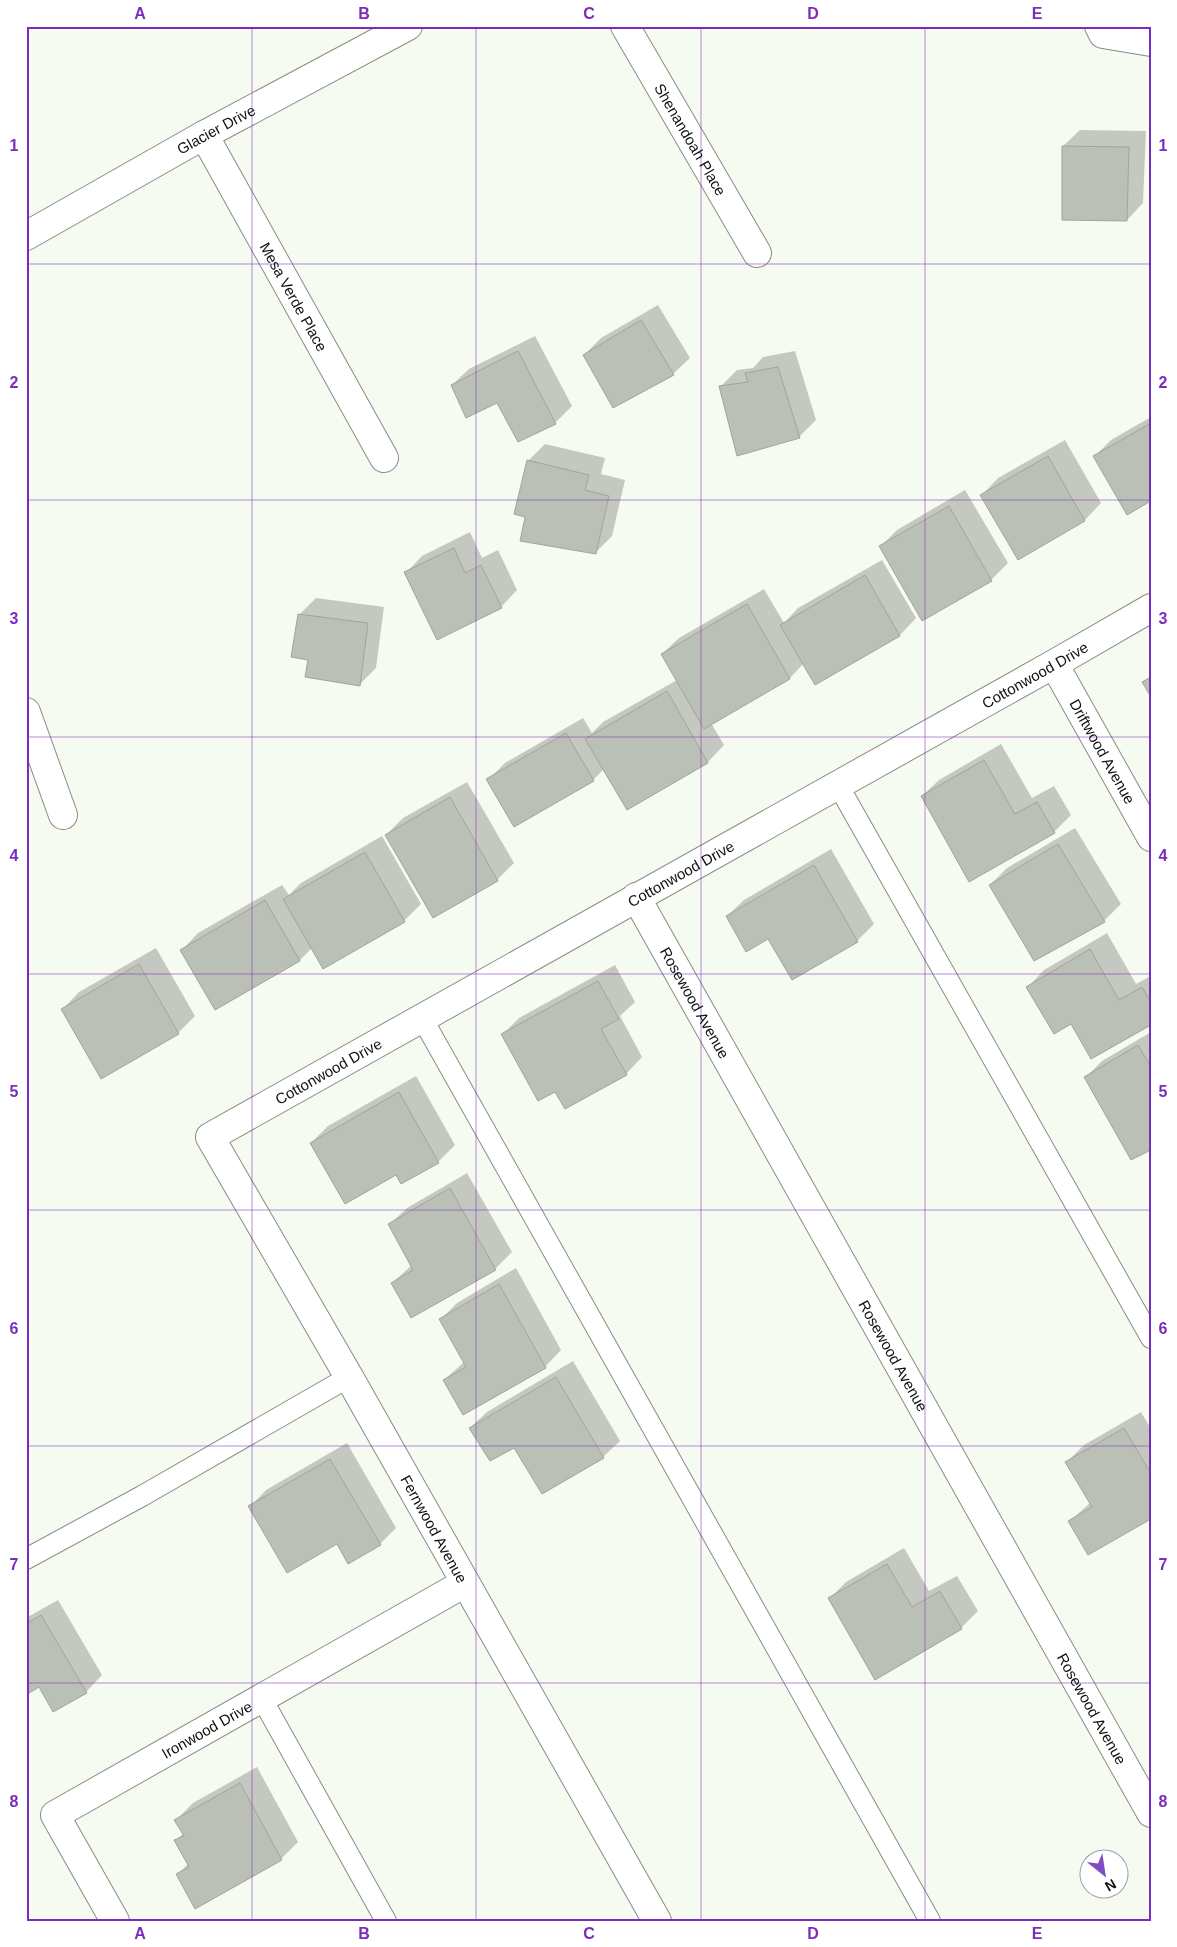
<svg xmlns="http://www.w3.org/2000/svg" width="1177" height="1947" font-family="Arial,sans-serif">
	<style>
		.shadow { fill: #0003 }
		.building { fill: #bbc0b7; stroke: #a0a59c }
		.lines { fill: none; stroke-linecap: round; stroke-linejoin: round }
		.service-casing { stroke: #888d84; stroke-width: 22 }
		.minor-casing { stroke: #888d84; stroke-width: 30 }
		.service { stroke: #fff; stroke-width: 20 }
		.minor { stroke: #fff; stroke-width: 28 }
		.grid { fill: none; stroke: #7b2cbf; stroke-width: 1; stroke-opacity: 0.55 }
		.labels { text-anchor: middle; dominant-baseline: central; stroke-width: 5; stroke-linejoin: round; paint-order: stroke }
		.street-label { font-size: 15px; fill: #0f110e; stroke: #fff }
		.neatline { fill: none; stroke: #7b2cbf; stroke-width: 2 }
		.grid-label { font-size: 16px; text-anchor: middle; font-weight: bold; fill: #7b2cbf }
	</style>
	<rect width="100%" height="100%" fill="#f6fbf1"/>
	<g class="shadow">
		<path d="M1080 130 1146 131 1143 203 1127 220 1063 146Z"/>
		<path d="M658 305 690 358 673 374 584 355 601 338Z"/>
		<path d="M535 336 572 406 555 423 452 385 469 369Z"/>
		<path d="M795 351 816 420 799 437 720 387 737 370 753 368 763 357Z"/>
		<path d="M1151 417V499L1094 457 1111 440Z"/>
		<path d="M1065 440 1101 503 1085 520 1018 558 982 495 998 478Z"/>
		<path d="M545 444 605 458 601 474 625 480 612 536 595 553 528 461Z"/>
		<path d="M965 490 1008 563 991 580 881 546 897 530Z"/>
		<path d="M470 532 482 558 498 550 517 590 501 607 406 573 422 556Z"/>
		<path d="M882 560 916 618 900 635 816 684 804 663 790 678 711 723 724 745 708 762 627 809 604 769 593 780H488L505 763 583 718 592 733 603 722 677 680 662 654 679 638 764 589 784 623 798 608Z"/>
		<path d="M316 598 384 607 376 668 359 685 310 659 299 615Z"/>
		<path d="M1001 744 1032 798 1054 786 1071 815 1054 832 922 796 939 780Z"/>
		<path d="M467 782 514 863 497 880 386 835 403 818Z"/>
		<path d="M1075 828 1121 904 1104 921 1035 960 990 885 1007 868Z"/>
		<path d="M382 836 421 904 404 921 312 948 300 960 216 1009 182 950 198 933 282 885 289 895 301 883Z"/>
		<path d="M831 849 874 924 857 941 769 937 727 916 744 900Z"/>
		<path d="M1107 933 1136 984 1151 976V1023H1071L1028 987 1044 970Z"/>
		<path d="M156 948 195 1016 178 1033 102 1077 63 1009 79 992Z"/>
		<path d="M615 965 635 1002 620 1016 642 1057 626 1074 556 1090 503 1034 519 1018Z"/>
		<path d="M1151 1032V1148L1086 1077 1102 1061Z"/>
		<path d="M416 1076 455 1145 438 1162 401 1182 396 1174 311 1143 328 1126Z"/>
		<path d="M467 1173 512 1252 495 1269 411 1316 392 1283 412 1265 390 1224 407 1208Z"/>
		<path d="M516 1268 561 1350 545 1367 444 1380 464 1362 441 1319 457 1303Z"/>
		<path d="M573 1361 620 1441 603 1457 515 1446 470 1428 487 1412Z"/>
		<path d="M1141 1412 1151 1429V1517L1070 1521 1091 1502 1067 1462 1084 1445Z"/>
		<path d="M347 1443 396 1528 380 1544 338 1543 250 1507 266 1490Z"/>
		<path d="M904 1548 929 1591 957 1576 978 1611 961 1628 829 1599 846 1582Z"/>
		<path d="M58 1600 102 1675 86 1692 40 1686 26 1693V1618Z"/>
		<path d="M257 1767 298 1842 281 1859 195 1907 178 1874 189 1863 176 1840 184 1833 176 1820 193 1803Z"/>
	</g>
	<g class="building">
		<path d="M1062 146 1129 147 1127 221 1062 220Z"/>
		<path d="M641 320 674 375 613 408 583 355Z"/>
		<path d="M518 351 556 424 518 442 497 403 466 418 451 385Z"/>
		<path d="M778 367 800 438 737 456 719 386 748 382 745 373Z"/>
		<path d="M1151 423V501L1127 515 1093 456Z"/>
		<path d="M1048 456 1085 521 1018 560 980 495Z"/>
		<path d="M527 460 589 475 585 490 609 496 596 554 520 541 525 517 514 514Z"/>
		<path d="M949 506 992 581 922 621 879 546Z"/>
		<path d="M454 548 465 573 481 565 502 608 437 640 404 572Z"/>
		<path d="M865 575 900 636 815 685 780 625Z"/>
		<path d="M747 604 790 679 704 729 661 654Z"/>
		<path d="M298 614 368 623 360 686 305 677 308 660 291 657Z"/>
		<path d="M1151 677V697L1142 682Z"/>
		<path d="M667 691 708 763 627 810 585 739Z"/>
		<path d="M566 733 594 781 514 827 486 779Z"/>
		<path d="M984 760 1015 814 1037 802 1055 833 969 882 921 796Z"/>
		<path d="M450 797 498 881 433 918 385 835Z"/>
		<path d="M1058 844 1105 922 1034 961 989 885Z"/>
		<path d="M365 852 405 922 323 969 283 899Z"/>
		<path d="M814 865 858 942 792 980 768 939 746 952 726 916Z"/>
		<path d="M265 900 300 961 215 1010 180 950Z"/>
		<path d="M1090 949 1119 1000 1142 987 1151 1002V1025L1091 1059 1071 1024 1054 1034 1026 987Z"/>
		<path d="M139 964 179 1034 101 1079 61 1009Z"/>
		<path d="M598 981 619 1019 601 1029 627 1075 565 1109 555 1092 538 1101 501 1034Z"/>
		<path d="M1138 1045 1151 1067V1150L1131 1160 1084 1077Z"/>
		<path d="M399 1092 439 1163 401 1184 396 1175 345 1204 310 1143Z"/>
		<path d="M450 1188 496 1270 411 1318 391 1283 413 1270 388 1224Z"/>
		<path d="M499 1284 546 1368 463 1415 443 1380 466 1367 439 1319Z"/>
		<path d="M556 1377 604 1458 542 1494 514 1448 490 1461 469 1428Z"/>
		<path d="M1124 1428 1151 1474V1519L1088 1555 1068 1521 1092 1507 1065 1462Z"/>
		<path d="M330 1459 381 1545 348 1564 337 1544 287 1573 248 1506Z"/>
		<path d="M887 1564 912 1607 940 1591 962 1629 875 1680 828 1598Z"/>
		<path d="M41 1615 87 1693 53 1712 39 1687 26 1695V1624Z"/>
		<path d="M240 1783 282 1860 195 1909 176 1874 189 1867 174 1840 184 1836 174 1820Z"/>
	</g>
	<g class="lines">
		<defs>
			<g id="service">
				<path d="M838 785 1151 1338"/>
				<path d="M422 1018 930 1921"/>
				<path d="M26 1559 142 1496 349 1377"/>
				<path d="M261 1697 386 1921"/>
			</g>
			<g id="minor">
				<path id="s1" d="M625 26 757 253"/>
				<path d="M1099 26 1103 34 1151 42"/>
				<path id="s2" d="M204 135 384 458"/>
				<path id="s3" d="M26 236 204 135 408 26"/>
				<path id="s4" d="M1054 664 1151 837"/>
				<path d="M26 712 63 815"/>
				<path id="s5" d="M636 897 1151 1813"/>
				<path id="s6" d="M115 1921 55 1815 465 1583"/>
				<path id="s7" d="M657 1921 349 1377 210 1137 1054 664 1151 608"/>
			</g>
		</defs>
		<use href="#service" class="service-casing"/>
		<use href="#minor" class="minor-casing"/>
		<use href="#service" class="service"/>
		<use href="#minor" class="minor"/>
	</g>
	<path class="grid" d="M252 26V1921M476 26V1921M701 26V1921M925 26V1921M26 264H1151M26 500H1151M26 737H1151M26 974H1151M26 1210H1151M26 1446H1151M26 1683H1151"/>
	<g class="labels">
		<g class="street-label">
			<text stroke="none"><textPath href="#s3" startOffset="218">Glacier Drive</textPath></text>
			<text stroke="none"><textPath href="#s1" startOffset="131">Shenandoah Place</textPath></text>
			<text stroke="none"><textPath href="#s2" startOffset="185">Mesa Verde Place</textPath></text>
			<text stroke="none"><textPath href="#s7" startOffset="1848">Cottonwood Drive</textPath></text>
			<text stroke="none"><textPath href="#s4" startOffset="100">Driftwood Avenue</textPath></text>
			<text stroke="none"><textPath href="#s7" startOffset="1442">Cottonwood Drive</textPath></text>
			<text stroke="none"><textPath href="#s5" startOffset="121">Rosewood Avenue</textPath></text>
			<text stroke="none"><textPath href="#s7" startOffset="1038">Cottonwood Drive</textPath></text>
			<text stroke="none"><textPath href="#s5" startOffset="526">Rosewood Avenue</textPath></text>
			<text transform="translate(434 1529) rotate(61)">Fernwood Avenue</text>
			<text stroke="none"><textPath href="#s5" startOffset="931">Rosewood Avenue</textPath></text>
			<text stroke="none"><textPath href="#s6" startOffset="296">Ironwood Drive</textPath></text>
		</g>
	</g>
	<rect width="1177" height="1947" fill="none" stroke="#ffffff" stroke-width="55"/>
	<g transform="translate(1104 1874) rotate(150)"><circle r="24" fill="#ffffff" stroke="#9fa09f"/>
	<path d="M0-4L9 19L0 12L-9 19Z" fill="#804dc5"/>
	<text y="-8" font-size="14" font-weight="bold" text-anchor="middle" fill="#0f110e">N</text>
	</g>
	<rect x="28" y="28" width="1122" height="1892" class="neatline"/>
	<g class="grid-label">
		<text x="140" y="19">A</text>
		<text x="364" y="19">B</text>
		<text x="589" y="19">C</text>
		<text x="813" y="19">D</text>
		<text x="1037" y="19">E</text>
		<text x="14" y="151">1</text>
		<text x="1163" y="151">1</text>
		<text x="14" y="388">2</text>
		<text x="1163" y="388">2</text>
		<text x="14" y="624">3</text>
		<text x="1163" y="624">3</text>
		<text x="14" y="861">4</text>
		<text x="1163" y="861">4</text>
		<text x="14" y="1097">5</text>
		<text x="1163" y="1097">5</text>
		<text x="14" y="1334">6</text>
		<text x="1163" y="1334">6</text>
		<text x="14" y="1570">7</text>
		<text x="1163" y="1570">7</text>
		<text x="14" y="1807">8</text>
		<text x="1163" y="1807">8</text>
		<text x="140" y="1939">A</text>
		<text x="364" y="1939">B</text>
		<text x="589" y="1939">C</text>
		<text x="813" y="1939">D</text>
		<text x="1037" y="1939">E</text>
	</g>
</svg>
